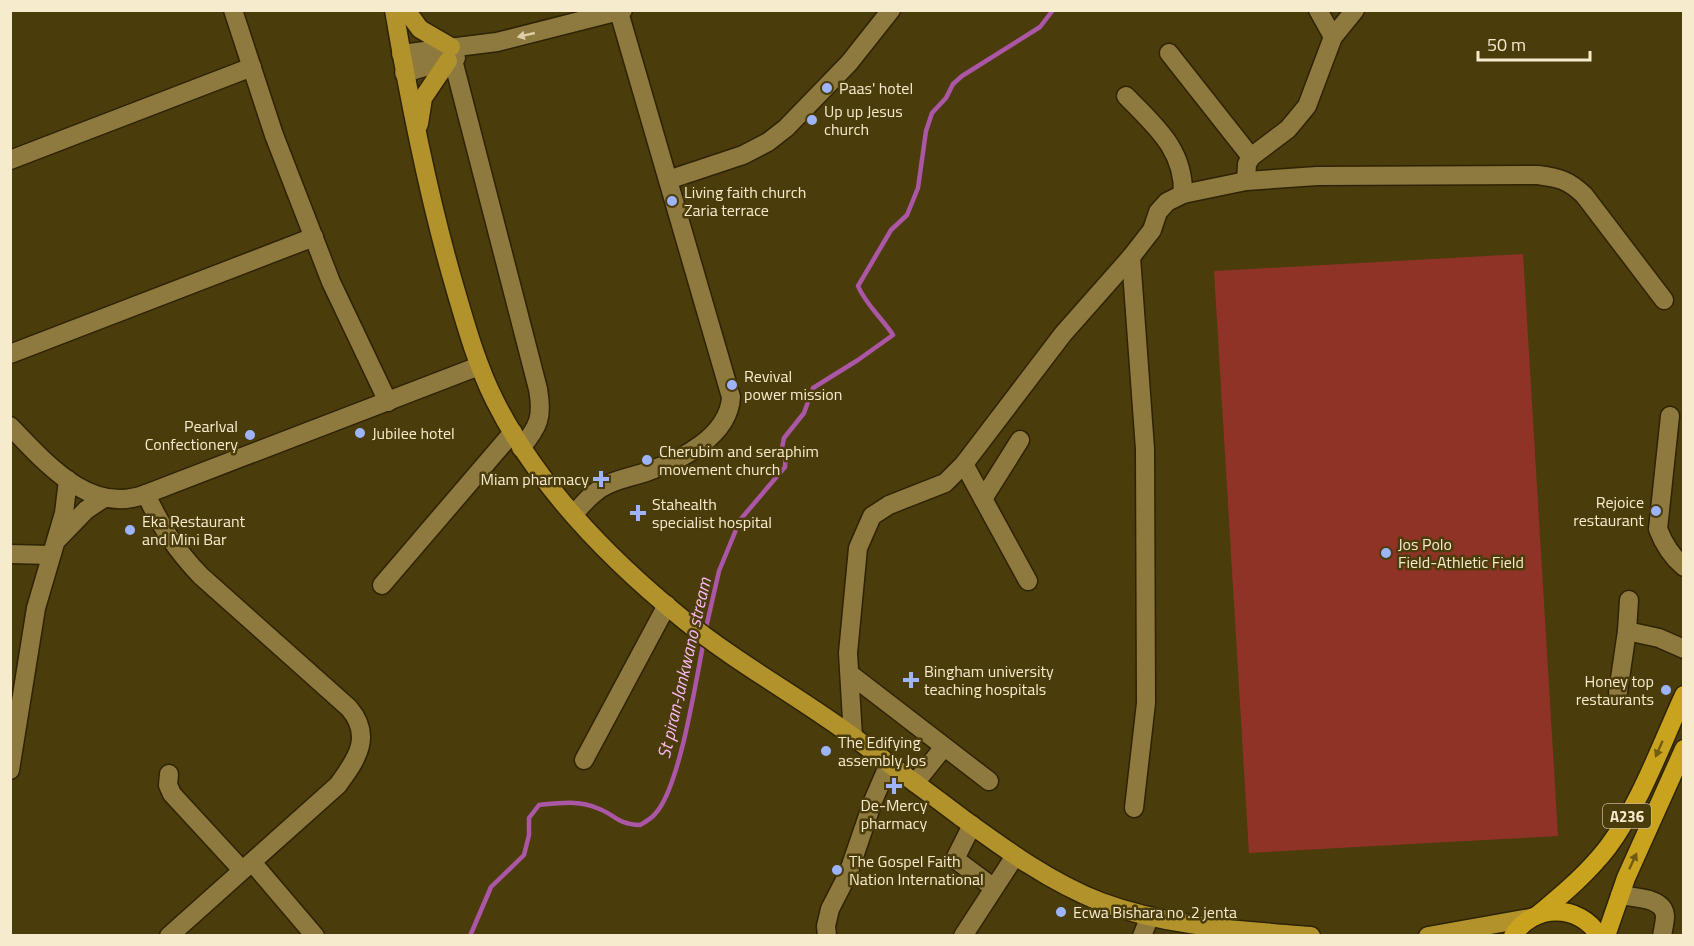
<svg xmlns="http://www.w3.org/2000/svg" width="1694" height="946" font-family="'Titillium Web',sans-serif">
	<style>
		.green { fill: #903327 }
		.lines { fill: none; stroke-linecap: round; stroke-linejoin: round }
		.stream { stroke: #ac56a6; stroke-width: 4.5 }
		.minor-casing { stroke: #2e2303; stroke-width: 21 }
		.major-casing { stroke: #2e2303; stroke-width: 21 }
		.highway-casing { stroke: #2e2303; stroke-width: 21 }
		.minor { stroke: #8e793e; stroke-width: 18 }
		.major { stroke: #b2922b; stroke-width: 18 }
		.highway { stroke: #caa31e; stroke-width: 18 }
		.oneway { fill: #dccea9 }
		.oneway2 { fill: #715b11 }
		.poi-dot { fill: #9db4fd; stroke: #4b3c0c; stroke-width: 2 }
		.labels { text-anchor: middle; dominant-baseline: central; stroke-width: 5; stroke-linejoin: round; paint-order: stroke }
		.shield { fill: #4b3c0c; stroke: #c3b693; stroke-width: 1.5 }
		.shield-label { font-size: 15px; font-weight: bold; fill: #f6ebcd }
		.poi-label { font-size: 16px; fill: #f6ebcd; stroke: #4b3c0c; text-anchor: start }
		.water-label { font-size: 18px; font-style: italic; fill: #fbb8f4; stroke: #4b3c0c }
	</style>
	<rect width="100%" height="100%" fill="#4b3c0c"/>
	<path class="green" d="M1523 254 1558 836 1249 853 1214 271Z"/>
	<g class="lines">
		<g class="stream">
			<path d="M705 632 719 571 740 520 785 467 786 454 782 448 784 438 804 413 813 388 858 360 893 335C882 318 866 305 858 286L891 230 907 215 918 188 926 131 932 113 946 98 953 84 962 76 1040 27 1053 10"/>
			<path d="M470 936 491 887 524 855 529 835V818L539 805C558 803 579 800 597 808 616 815 617 824 640 825 645 822 651 819 655 814 680 788 696 679 704 640"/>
		</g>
		<defs>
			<g id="minor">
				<path d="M233 10 274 135 331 282 388 402"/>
				<path d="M1318 10 1333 37"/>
				<path d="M1169 53 1251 157"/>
				<path d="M401 54 497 42 623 10"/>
				<path d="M453 60 538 389C543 417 539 426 521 448"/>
				<path d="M404 73 456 58"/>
				<path d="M1126 96C1155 126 1184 149 1183 194"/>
				<path d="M10 160 252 67"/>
				<path d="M668 180 743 155 768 142 786 128 849 63 891 10"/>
				<path d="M1246 181 1247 164 1251 157 1288 129 1307 106 1333 37 1355 10"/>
				<path d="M1131 257 1145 449 1146 703 1134 808"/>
				<path d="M10 354 314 237"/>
				<path d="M1670 416 1658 529C1664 545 1671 556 1684 567"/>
				<path d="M10 426C46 463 90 516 146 494L479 366"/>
				<path d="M964 464 1028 581"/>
				<path d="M146 494C161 527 176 550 201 576L349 708C373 736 357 759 338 785L169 936"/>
				<path d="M983 499 1020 440"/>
				<path d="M574 514C584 503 594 490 609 484 621 478 636 476 649 471 681 460 729 436 731 397L619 12"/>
				<path d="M58 539 86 510 104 498"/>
				<path d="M10 554 51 555"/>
				<path d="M382 585 513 432"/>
				<path d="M1627 631 1659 638 1684 649"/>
				<path d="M850 674 989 781"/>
				<path d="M1618 692 1627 631 1629 600"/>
				<path d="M853 737 848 653 858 548 872 516 889 505 945 483 964 464 1063 334 1131 257 1152 230 1158 212 1167 202 1183 194 1246 181 1317 176 1538 175C1560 178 1568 180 1584 195L1664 300"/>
				<path d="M584 760 667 605"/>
				<path d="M10 770 36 608 64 513 68 480"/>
				<path d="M169 774 168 785 172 794 242 870"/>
				<path d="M915 783 944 747"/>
				<path d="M972 825 955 859 994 888"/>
				<path d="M252 862 315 936"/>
				<path d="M1620 895C1634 898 1664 897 1665 916 1665 922 1663 930 1662 936"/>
				<path d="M827 936 826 926 830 909 848 874 873 801 889 764"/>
				<path d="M963 936 1015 856"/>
				<path d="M1142 936 1150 916"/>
			</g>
			<g id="major">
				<path d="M394 10C410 104 428 196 455 288 466 326 477 365 495 401 538 487 610 560 684 620 738 664 803 699 859 741 893 767 928 792 962 818 1006 850 1050 882 1101 902 1168 927 1240 930 1311 936"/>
				<path d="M406 10 420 29 451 47"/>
				<path d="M419 124 423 98 448 61"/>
				<path d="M1428 936 1530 918"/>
			</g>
			<g id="highway">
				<path d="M1539 914C1564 893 1588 873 1608 847 1640 804 1661 745 1684 695"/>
				<path d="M1513 936C1532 904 1580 903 1599 936"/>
				<path d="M1606 936 1626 878 1684 749"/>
			</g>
		</defs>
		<use href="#minor" class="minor-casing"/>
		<use href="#major" class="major-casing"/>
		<use href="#highway" class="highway-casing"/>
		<use href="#minor" class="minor"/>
		<use href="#major" class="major"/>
		<use href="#highway" class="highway"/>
	</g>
	<defs><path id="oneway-solid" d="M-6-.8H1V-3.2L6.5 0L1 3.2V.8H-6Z" transform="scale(1.5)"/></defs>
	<use class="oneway" href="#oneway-solid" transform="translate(526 35) rotate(167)"/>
	<g class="oneway2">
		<use href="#oneway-solid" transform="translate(1659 749) rotate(114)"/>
		<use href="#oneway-solid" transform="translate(1633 861) rotate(-65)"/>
	</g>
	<g class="poi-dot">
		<circle cx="827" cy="88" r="6"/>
		<circle cx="812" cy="120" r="6"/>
		<circle cx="672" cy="201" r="6"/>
		<circle cx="732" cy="385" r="6"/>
		<circle cx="360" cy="433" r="6"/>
		<circle cx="250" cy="435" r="6"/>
		<circle cx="647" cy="460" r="6"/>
		<path d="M598 470h6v6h6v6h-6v6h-6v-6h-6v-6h6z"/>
		<circle cx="1656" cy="511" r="6"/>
		<path d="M635 504h6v6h6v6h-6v6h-6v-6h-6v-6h6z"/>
		<circle cx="130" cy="530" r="6"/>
		<circle cx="1386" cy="553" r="6"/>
		<path d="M908 671h6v6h6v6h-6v6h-6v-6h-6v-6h6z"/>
		<circle cx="1666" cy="690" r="6"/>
		<circle cx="826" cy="751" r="6"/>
		<path d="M891 777h6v6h6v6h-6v6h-6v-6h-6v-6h6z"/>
		<circle cx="837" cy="870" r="6"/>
		<circle cx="1061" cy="912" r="6"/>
	</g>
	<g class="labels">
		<rect class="shield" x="1603" y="804" width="48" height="24" rx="4.5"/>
		<g class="shield-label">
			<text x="1627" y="816">A236</text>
		</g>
		<g class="poi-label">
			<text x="839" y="88">Paas' hotel</text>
			<text x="824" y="111">Up up Jesus<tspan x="824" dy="18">church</tspan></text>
			<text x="684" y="192">Living faith church<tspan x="684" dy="18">Zaria terrace</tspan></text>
			<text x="744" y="376">Revival<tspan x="744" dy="18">power mission</tspan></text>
			<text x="238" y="426" text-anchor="end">Pearlval<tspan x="238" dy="18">Confectionery</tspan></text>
			<text x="372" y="433">Jubilee hotel</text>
			<text x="659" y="451">Cherubim and seraphim<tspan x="659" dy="18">movement church</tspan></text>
			<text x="589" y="479" text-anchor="end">Miam pharmacy</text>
			<text x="1644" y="502" text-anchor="end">Rejoice<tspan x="1644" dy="18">restaurant</tspan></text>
			<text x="652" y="504">Stahealth<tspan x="652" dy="18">specialist hospital</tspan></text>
			<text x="142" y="521">Eka Restaurant<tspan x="142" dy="18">and Mini Bar</tspan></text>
			<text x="1398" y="544">Jos Polo<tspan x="1398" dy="18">Field-Athletic Field</tspan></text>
			<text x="924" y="671">Bingham university<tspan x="924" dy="18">teaching hospitals</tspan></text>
			<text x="1654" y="681" text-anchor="end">Honey top<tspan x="1654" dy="18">restaurants</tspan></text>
			<text x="838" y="742">The Edifying<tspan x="838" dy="18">assembly Jos</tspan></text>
			<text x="894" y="805" text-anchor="middle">De-Mercy<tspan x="894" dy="18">pharmacy</tspan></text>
			<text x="849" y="861">The Gospel Faith<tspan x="849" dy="18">Nation International</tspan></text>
			<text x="1073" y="912">Ecwa Bishara no .2 jenta</text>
		</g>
		<g class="water-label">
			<text transform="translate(684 668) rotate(-77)">St piran-Jankwano stream</text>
		</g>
	</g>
	<rect width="1694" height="946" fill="none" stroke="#f6ebcd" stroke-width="24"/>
	<path d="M1478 51v9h112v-9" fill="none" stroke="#f6ebcd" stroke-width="3"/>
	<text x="1487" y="51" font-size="18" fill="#f6ebcd" stroke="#4b3c0c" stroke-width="4.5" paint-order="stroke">50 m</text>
</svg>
